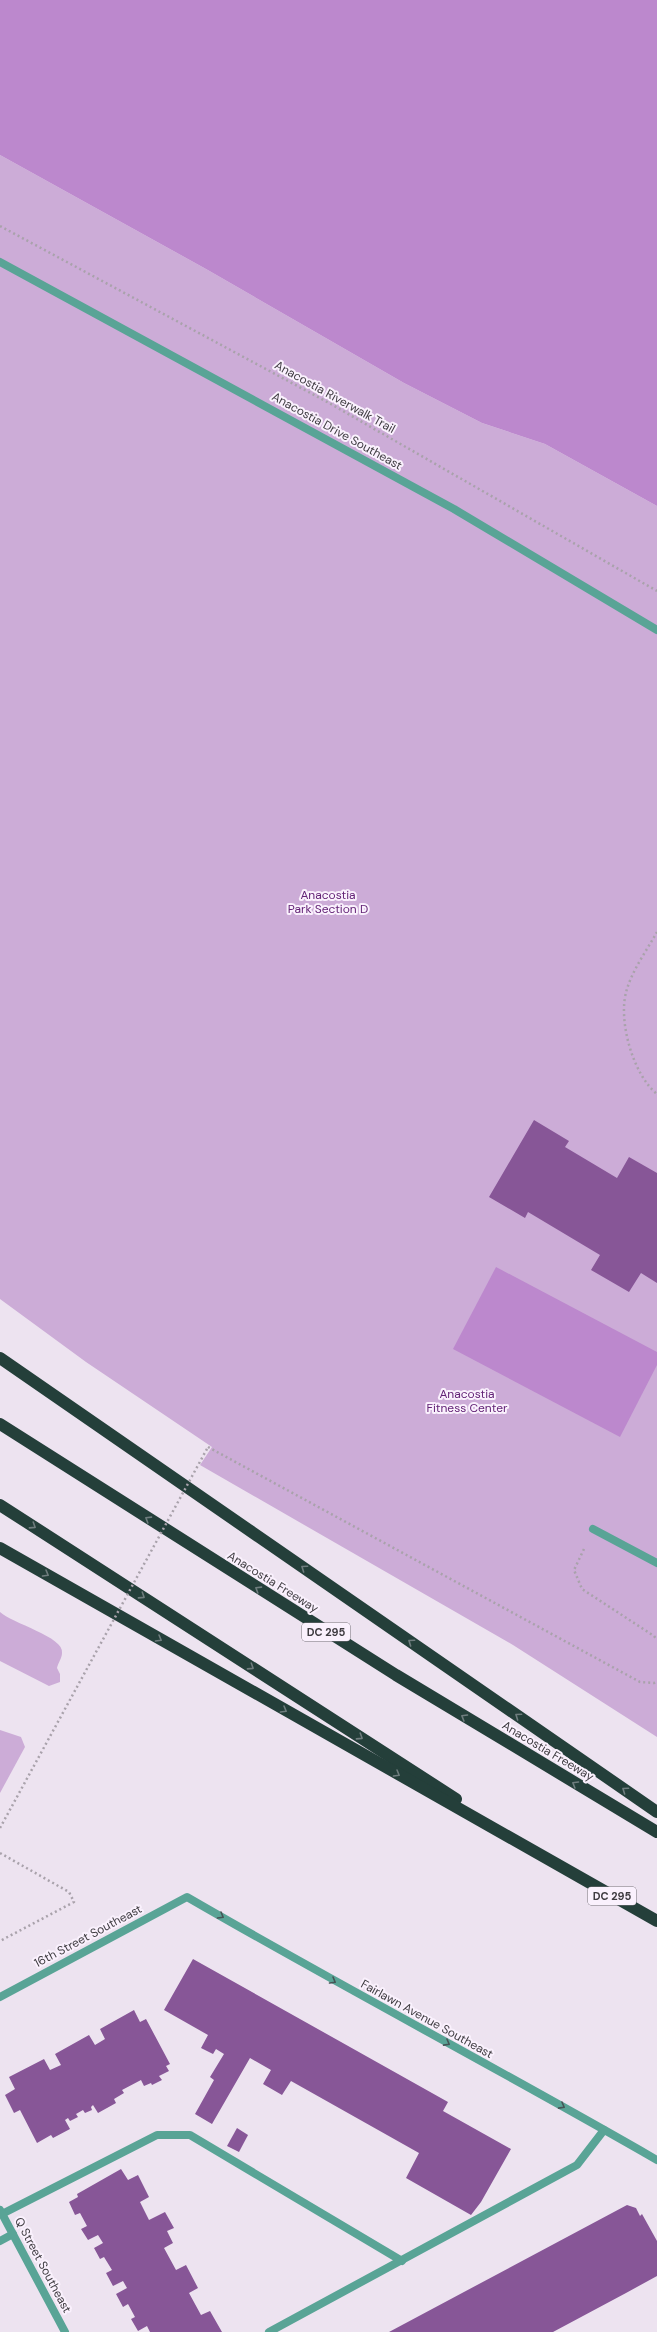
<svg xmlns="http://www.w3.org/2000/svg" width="657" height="2332" font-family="'DM Sans',sans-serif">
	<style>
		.green { fill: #ccacd7 }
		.water { fill: #bc88cd }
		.building { fill: #875697 }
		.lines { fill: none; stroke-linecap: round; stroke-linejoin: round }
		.path { stroke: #a9a2ab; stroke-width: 2.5; stroke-dasharray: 2 3; stroke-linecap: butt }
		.service { stroke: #59a496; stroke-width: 8 }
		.minor { stroke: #59a496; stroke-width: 8 }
		.tertiary { stroke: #59a496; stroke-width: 8 }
		.motorway { stroke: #243f3a; stroke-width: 12 }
		.path-bridge { stroke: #a9a2ab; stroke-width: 2.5; stroke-dasharray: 2 3; stroke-linecap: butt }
		.oneway { stroke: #6f7d7e }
		.oneway2 { stroke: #455556 }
		.labels { text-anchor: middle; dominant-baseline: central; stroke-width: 4; stroke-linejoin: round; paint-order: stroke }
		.shield { fill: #faf1fd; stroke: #767279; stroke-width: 1 }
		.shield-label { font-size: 11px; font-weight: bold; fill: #3e3b40 }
		.street-label { font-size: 12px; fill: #3e3b40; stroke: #faf1fd }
		.park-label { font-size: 12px; fill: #632376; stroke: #faf1fd }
	</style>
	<rect width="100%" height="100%" fill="#ede3f0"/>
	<g class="green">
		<path d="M0 155 206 269 404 383 482 423 545 444 657 506V1737L513 1645 200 1465 212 1447 86 1362 0 1299Z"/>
		<path d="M0 1612C11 1623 65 1637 62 1653 62 1658 58 1663 57 1668L60 1674V1682L49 1686 0 1661Z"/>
		<path d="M0 1730 21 1737 25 1747 0 1793Z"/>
	</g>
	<g class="water">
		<path d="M0 0H657V506L545 444 482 423 404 383 206 269 0 155Z"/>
		<path d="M496 1267 657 1352V1365L620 1437 453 1349Z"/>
	</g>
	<g class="building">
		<path d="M534 1120 569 1141 565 1147 617 1178 629 1157 657 1173V1283L641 1273 629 1292 591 1270 600 1255 528 1212 525 1218 489 1197Z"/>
		<path d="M193 1959 448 2102 443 2111 511 2149 481 2202 471 2215 406 2178 419 2153 291 2081 282 2095 263 2084 271 2070 250 2058 212 2124 195 2114 214 2080 210 2077 224 2054 216 2049 213 2054 201 2048 208 2035 164 2010Z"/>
		<path d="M134 2010 140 2022 146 2019 170 2064 166 2066 169 2071 159 2076 162 2080 152 2085 151 2083 144 2086 141 2080 122 2090 124 2093 114 2099 116 2103 98 2113 93 2105 91 2107 92 2110 85 2113 83 2110 76 2114 78 2117 70 2121 68 2118 65 2120 70 2129 53 2138 51 2135 37 2143 20 2110 14 2113 5 2095 15 2089 9 2077 44 2059 50 2070 61 2065 55 2054 89 2035 95 2045 105 2039 100 2029Z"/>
		<path d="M237 2128 248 2135 239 2152 227 2146Z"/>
		<path d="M121 2169 128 2180 138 2175 149 2197 140 2202 149 2220 165 2212 174 2228 167 2231 173 2243 164 2248 176 2270 186 2265 198 2288 189 2293 201 2315 210 2311 222 2332H150L147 2326 138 2331 131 2319 135 2317 128 2304 123 2307 116 2294 127 2288 123 2281 113 2286 106 2273 112 2270 104 2257 100 2259 94 2248 103 2243 98 2235 88 2240 81 2229 87 2226 80 2213 75 2215 69 2202 78 2197 77 2194Z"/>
		<path d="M627 2205 636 2208 640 2216 642 2214 657 2241V2276L626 2293 553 2332H389Z"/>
	</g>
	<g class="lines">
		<g class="path">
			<path d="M0 226 329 403 657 591"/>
			<path d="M657 932C647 950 633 969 627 989 617 1019 633 1075 657 1094"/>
			<path d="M208 1447 640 1682 654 1683 657 1681"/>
			<path d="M584 1549 574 1570 582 1589 654 1636 657 1640"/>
			<path d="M0 1853 69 1892 74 1902 0 1941"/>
		</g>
		<g class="service">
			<path d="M593 1529 657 1563"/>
			<path d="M2 2214 157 2135H190L402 2261"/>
			<path d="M0 2241 13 2234"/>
			<path d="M269 2332 577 2165 604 2130"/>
		</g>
		<g class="minor">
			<path d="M0 1997 187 1897C342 1987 501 2070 657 2160"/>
			<path d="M0 2210 65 2332"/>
		</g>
		<path class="tertiary" d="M0 262 454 509 657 630"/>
		<g class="motorway">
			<path d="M0 1358 657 1812"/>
			<path d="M0 1424 396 1675 657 1832"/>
			<path d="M0 1505 456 1799"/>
			<path d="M0 1548 657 1921"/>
		</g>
		<path class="path-bridge" d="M0 1828 208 1447"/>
	</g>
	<defs><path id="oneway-chevron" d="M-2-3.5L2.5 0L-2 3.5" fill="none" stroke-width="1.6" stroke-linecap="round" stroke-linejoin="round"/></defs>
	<g class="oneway">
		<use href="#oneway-chevron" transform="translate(148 1519) rotate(-148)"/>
		<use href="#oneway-chevron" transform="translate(33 1526) rotate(33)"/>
		<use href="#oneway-chevron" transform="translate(304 1568) rotate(-145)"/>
		<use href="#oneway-chevron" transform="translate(46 1574) rotate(30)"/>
		<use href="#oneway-chevron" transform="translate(258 1589) rotate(-148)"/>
		<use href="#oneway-chevron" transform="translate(142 1596) rotate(33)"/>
		<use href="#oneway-chevron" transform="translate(159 1639) rotate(30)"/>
		<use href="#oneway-chevron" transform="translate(411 1642) rotate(-145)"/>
		<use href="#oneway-chevron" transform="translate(251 1667) rotate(33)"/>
		<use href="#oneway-chevron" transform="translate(284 1710) rotate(30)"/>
		<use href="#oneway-chevron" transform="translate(518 1716) rotate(-145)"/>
		<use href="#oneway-chevron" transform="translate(464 1717) rotate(-149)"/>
		<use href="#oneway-chevron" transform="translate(360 1737) rotate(33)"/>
		<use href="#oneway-chevron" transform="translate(397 1774) rotate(30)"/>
		<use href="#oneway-chevron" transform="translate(575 1784) rotate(-149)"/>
		<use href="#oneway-chevron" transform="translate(625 1790) rotate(-145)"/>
	</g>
	<g class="oneway2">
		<use href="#oneway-chevron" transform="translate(221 1916) rotate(30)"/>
		<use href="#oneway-chevron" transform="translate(333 1981) rotate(30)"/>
		<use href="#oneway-chevron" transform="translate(447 2043) rotate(29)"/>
		<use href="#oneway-chevron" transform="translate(562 2106) rotate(29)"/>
	</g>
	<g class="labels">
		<g class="shield">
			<rect x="302" y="1623" width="48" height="18" rx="3"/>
			<rect x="588" y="1887" width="48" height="18" rx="3"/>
		</g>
		<g class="shield-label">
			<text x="326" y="1632">DC 295</text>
			<text x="612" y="1896">DC 295</text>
		</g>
		<g class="street-label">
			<text transform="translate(335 397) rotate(29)">Anacostia Riverwalk Trail</text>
			<text transform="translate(337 431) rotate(29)">Anacostia Drive Southeast</text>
			<text transform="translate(273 1582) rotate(32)">Anacostia Freeway</text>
			<text transform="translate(548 1751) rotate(31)">Anacostia Freeway</text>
			<text transform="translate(88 1936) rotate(-28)">16th Street Southeast</text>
			<text transform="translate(427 2019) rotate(29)">Fairlawn Avenue Southeast</text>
			<text transform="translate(43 2265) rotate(62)">Q Street Southeast</text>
		</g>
		<g class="park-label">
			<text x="328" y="895">Anacostia<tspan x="328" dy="14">Park Section D</tspan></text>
			<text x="467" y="1394">Anacostia<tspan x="467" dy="14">Fitness Center</tspan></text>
		</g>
	</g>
</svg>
